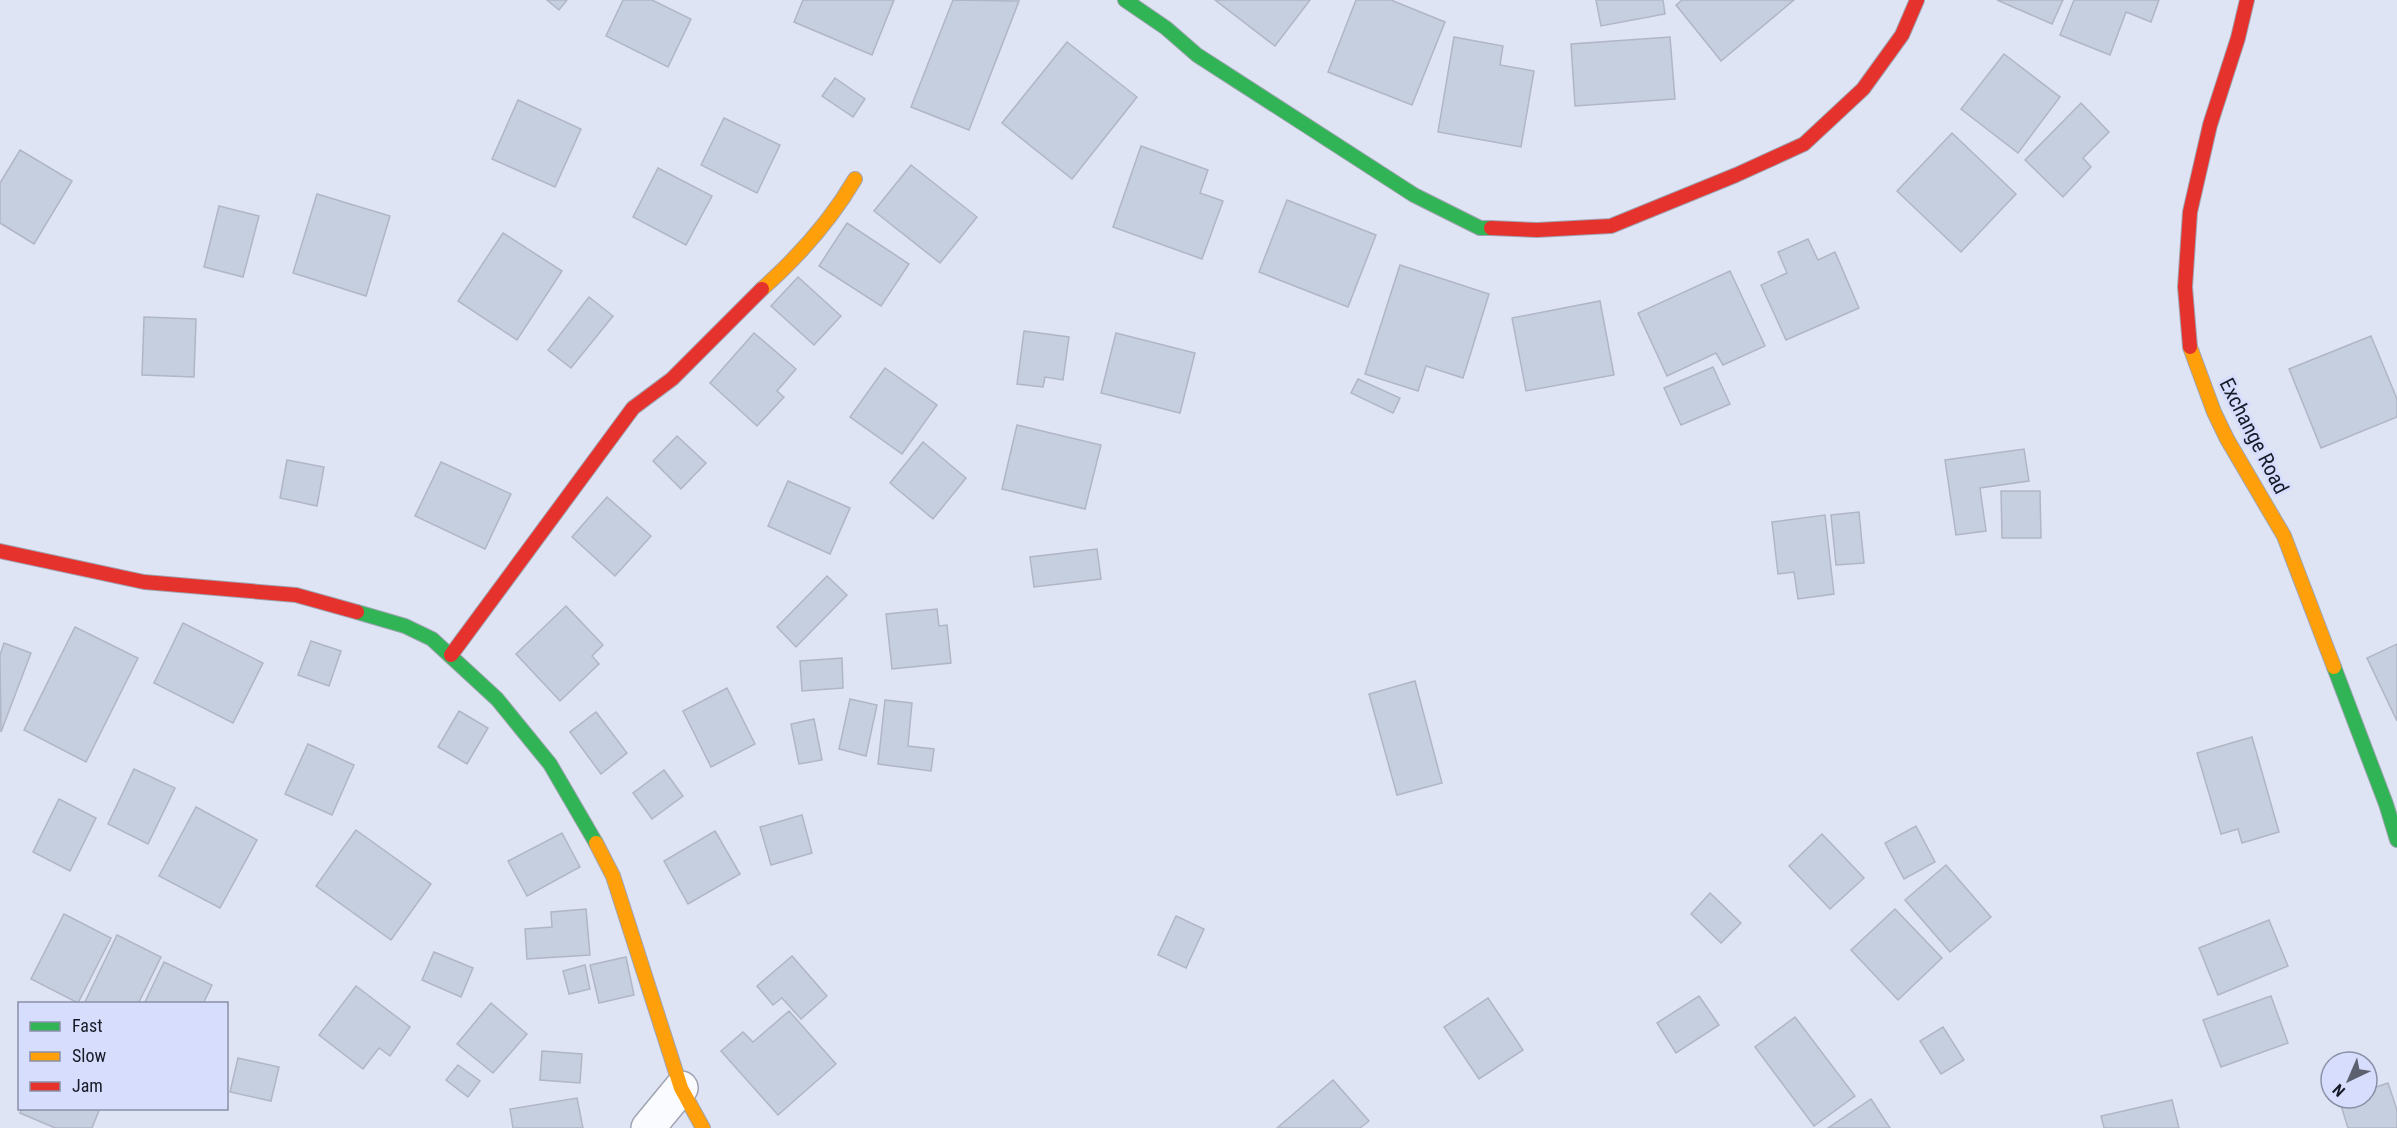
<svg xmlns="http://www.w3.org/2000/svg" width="2397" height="1128" font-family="'Roboto Condensed',sans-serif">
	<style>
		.building { fill: #c5cfe0; stroke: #b0b6c4; stroke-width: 1.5 }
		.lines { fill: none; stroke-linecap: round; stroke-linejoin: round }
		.street-casing { stroke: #a0a4b2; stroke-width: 36 }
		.fast-casing { stroke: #a0a4b2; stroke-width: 16 }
		.slow-casing { stroke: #a0a4b2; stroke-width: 16 }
		.jam-casing { stroke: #a0a4b2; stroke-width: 16 }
		.street { stroke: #fafbfe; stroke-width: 33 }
		.fast { stroke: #30b455; stroke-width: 14 }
		.slow { stroke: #ff9f0a; stroke-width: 14 }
		.jam { stroke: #e5322d; stroke-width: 14 }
		.labels { text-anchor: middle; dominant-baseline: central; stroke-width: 6; stroke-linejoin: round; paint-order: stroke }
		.street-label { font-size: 21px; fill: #171a27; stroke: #d7defd }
	</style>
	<rect width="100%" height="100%" fill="#dfe4f5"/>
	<g class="building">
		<path d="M547 0H567L559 10Z"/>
		<path d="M623 0H652L691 19 668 67 606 36Z"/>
		<path d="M803 0H894L872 55 794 22Z"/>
		<path d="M953 0 1019 1 969 130 911 107Z"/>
		<path d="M1215 0H1310L1275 46Z"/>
		<path d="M1356 0H1391L1445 22 1412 105 1328 72Z"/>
		<path d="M1596 0H1663L1665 14 1601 26Z"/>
		<path d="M1682 0H1794L1721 61 1676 5Z"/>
		<path d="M1997 0H2063L2052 24Z"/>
		<path d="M2074 0H2159L2151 22 2126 12 2110 55 2060 35Z"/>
		<path d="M1454 37 1503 46 1500 65 1534 71 1521 147 1438 132Z"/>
		<path d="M1670 37 1675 99 1575 106 1571 44Z"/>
		<path d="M1067 42 1137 97 1072 179 1002 123Z"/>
		<path d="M2004 54 2060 97 2018 153 1961 109Z"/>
		<path d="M835 78 865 99 853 117 822 96Z"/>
		<path d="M518 100 581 129 555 187 492 159Z"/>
		<path d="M2081 103 2109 132 2083 158 2091 167 2063 197 2025 160Z"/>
		<path d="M724 118 780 145 757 193 701 165Z"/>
		<path d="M1952 133 2016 194 1961 252 1897 191Z"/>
		<path d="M1141 146 1208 170 1200 193 1223 201 1202 259 1113 227Z"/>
		<path d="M20 150 72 181 34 244 0 223V183Z"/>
		<path d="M911 165 977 217 940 263 874 211Z"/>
		<path d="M658 168 712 196 686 245 633 217Z"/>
		<path d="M317 194 390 216 366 296 293 273Z"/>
		<path d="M1287 200 1376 235 1348 307 1259 272Z"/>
		<path d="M219 206 259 216 243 277 204 267Z"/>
		<path d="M847 223 909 264 881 306 819 266Z"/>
		<path d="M503 233 562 271 517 340 458 301Z"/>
		<path d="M1808 239 1818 260 1835 252 1859 308 1786 340 1761 285 1787 273 1778 252Z"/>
		<path d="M1400 265 1489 294 1463 378 1426 366 1418 391 1365 374Z"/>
		<path d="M1730 271 1765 346 1723 365 1716 353 1667 376 1638 313Z"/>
		<path d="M798 277 841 316 814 345 771 306Z"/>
		<path d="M589 297 613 316 571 368 548 350Z"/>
		<path d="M1600 301 1614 375 1526 391 1512 318Z"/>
		<path d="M144 317 196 319 194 377 142 375Z"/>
		<path d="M1024 331 1069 337 1063 380 1045 377 1043 387 1017 384Z"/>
		<path d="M754 333 796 369 777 391 784 397 757 426 710 383Z"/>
		<path d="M1116 333 1195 353 1180 413 1101 393Z"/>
		<path d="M2371 336 2397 399V417L2321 448 2289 369Z"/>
		<path d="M1713 367 1730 404 1681 425 1664 388Z"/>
		<path d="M885 368 937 405 902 454 850 417Z"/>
		<path d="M1358 379 1400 398 1393 413 1351 393Z"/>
		<path d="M1017 425 1101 445 1085 509 1002 489Z"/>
		<path d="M677 436 706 463 681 489 653 461Z"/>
		<path d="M923 442 966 478 933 519 890 483Z"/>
		<path d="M2024 449 2029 481 1980 488 1986 531 1956 535 1945 460Z"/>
		<path d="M287 460 324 467 317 506 280 498Z"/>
		<path d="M441 462 511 494 485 549 415 516Z"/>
		<path d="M788 481 850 508 830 554 768 526Z"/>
		<path d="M2001 491H2040L2041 538H2002Z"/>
		<path d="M607 497 651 536 615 576 572 537Z"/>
		<path d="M1859 512 1864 563 1836 565 1831 515Z"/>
		<path d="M1825 515 1834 594 1798 599 1794 572 1778 574 1772 522Z"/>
		<path d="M1097 549 1101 579 1034 587 1030 557Z"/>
		<path d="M827 576 847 595 796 647 777 627Z"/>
		<path d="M566 606 603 645 592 656 599 664 560 701 516 654Z"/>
		<path d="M937 609 939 626 947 625 951 663 892 669 886 614Z"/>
		<path d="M183 623 263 663 233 723 154 683Z"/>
		<path d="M75 627 138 658 86 762 24 730Z"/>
		<path d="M311 641 341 651 329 686 298 675Z"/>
		<path d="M4 643 31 653 1 732 0 655Z"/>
		<path d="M2397 644V721L2367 658Z"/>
		<path d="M842 658 843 688 802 691 800 661Z"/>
		<path d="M1415 681 1442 783 1397 795 1369 694Z"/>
		<path d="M727 688 755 744 711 767 683 711Z"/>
		<path d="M850 699 877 705 866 756 839 749Z"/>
		<path d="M885 700 912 703 908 746 934 749 931 771 878 764Z"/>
		<path d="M459 711 488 728 467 764 438 747Z"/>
		<path d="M596 712 627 753 601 774 570 732Z"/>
		<path d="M814 719 822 760 799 764 791 724Z"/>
		<path d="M2252 737 2279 832 2242 843 2238 829 2221 834 2197 753Z"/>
		<path d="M308 744 354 765 332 815 285 794Z"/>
		<path d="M134 769 175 788 148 844 108 824Z"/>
		<path d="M664 770 683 796 652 819 633 793Z"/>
		<path d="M59 799 96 818 70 871 33 852Z"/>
		<path d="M196 807 257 840 220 908 159 876Z"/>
		<path d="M802 815 812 853 771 865 760 827Z"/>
		<path d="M1916 826 1935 862 1904 879 1885 843Z"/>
		<path d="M356 830 431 884 391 940 316 886Z"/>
		<path d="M715 831 740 874 688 904 664 861Z"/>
		<path d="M562 833 580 867 527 896 508 861Z"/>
		<path d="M1822 834 1864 878 1830 909 1789 866Z"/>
		<path d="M1946 865 1991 917 1950 952 1905 900Z"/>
		<path d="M1710 893 1741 923 1721 943 1691 914Z"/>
		<path d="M586 909 590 955 527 959 525 929 552 927 551 912Z"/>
		<path d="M1895 909 1942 958 1898 1000 1851 950Z"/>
		<path d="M64 914 111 938 78 1003 31 979Z"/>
		<path d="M1176 916 1204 929 1186 968 1158 955Z"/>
		<path d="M2269 920 2288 966 2218 995 2199 948Z"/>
		<path d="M117 935 161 957 138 1004H84Z"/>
		<path d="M434 952 473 968 461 997 422 980Z"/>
		<path d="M792 956 827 996 801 1019 782 998 773 1005 757 986Z"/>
		<path d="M626 957 634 995 599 1003 590 965Z"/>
		<path d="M164 962 212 985 203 1004H144Z"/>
		<path d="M585 965 590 989 569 994 563 971Z"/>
		<path d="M356 986 410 1027 390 1056 379 1048 363 1069 319 1035Z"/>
		<path d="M1699 996 1719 1025 1676 1053 1657 1023Z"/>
		<path d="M2271 996 2288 1043 2221 1067 2203 1020Z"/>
		<path d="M1488 998 1523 1050 1479 1079 1444 1027Z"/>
		<path d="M491 1003 527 1034 493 1073 457 1044Z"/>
		<path d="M789 1011 836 1064 778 1115 721 1051 743 1032 753 1042Z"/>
		<path d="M1795 1017 1855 1096 1814 1126 1755 1047Z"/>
		<path d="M1943 1027 1964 1060 1941 1074 1920 1041Z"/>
		<path d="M542 1051 582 1054 580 1083 540 1080Z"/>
		<path d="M238 1058 279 1067 271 1101 230 1092Z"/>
		<path d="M458 1065 480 1081 468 1097 446 1080Z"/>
		<path d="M1333 1080 1369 1121 1360 1128H1277Z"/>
		<path d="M2388 1083 2397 1110V1128H2348L2339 1099 2367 1098V1090Z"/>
		<path d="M577 1098 583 1128H513L510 1109Z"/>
		<path d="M1871 1099 1890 1128H1828Z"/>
		<path d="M2172 1100 2179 1128H2104L2101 1116Z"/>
		<path d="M22 1108H100L92 1128H55L20 1113Z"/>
	</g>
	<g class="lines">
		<defs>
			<path id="street" d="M648 1128 681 1088"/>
			<g id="fast">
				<path d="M1125 0 1166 28 1197 55 1414 195 1480 228H1491"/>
				<path d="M357 612 405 626 432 639 497 699 550 764 596 843"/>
				<path d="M2334 667 2386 804 2397 840"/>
			</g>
			<g id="slow">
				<path d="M762 289C798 257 831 220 855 179"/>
				<path d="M2190 347 2214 412 2227 439 2284 536 2334 667"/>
				<path d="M596 843 613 876 681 1088 703 1128"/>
			</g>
			<g id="jam">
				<path d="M1491 228 1537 230 1611 226 1736 175 1804 144 1863 89 1902 35 1917 0"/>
				<path d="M2190 347 2185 287 2190 212 2210 125 2238 38 2247 0"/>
				<path d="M0 551 144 582 296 595 357 612"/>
				<path d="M451 655 633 408 672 379 762 289"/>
			</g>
		</defs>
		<use href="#street" class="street-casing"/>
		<use href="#fast" class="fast-casing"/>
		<use href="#slow" class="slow-casing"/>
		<use href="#jam" class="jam-casing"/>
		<use href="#street" class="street"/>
		<use href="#fast" class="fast"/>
		<use href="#slow" class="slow"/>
		<use href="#jam" class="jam"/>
	</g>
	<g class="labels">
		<g class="street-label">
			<text transform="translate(2254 436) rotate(63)">Exchange Road</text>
		</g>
	</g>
	<rect x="18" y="1002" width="210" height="108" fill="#d7defd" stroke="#8a90a7" stroke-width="1.5"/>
	<rect x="30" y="1022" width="30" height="9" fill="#30b455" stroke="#8a90a7" stroke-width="1.5"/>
	<text x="72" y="1032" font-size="18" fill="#171a27">Fast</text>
	<rect x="30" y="1052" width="30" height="9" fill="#ff9f0a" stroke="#8a90a7" stroke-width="1.5"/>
	<text x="72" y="1062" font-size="18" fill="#171a27">Slow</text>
	<rect x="30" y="1082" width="30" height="9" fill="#e5322d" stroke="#8a90a7" stroke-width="1.5"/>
	<text x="72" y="1092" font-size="18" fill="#171a27">Jam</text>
	<g transform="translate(2349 1080) rotate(224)"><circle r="28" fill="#d7defd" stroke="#8a90a7" stroke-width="1.5"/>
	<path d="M0-4.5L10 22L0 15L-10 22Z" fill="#5d616f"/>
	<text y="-9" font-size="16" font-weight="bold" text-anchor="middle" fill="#171a27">N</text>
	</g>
</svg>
